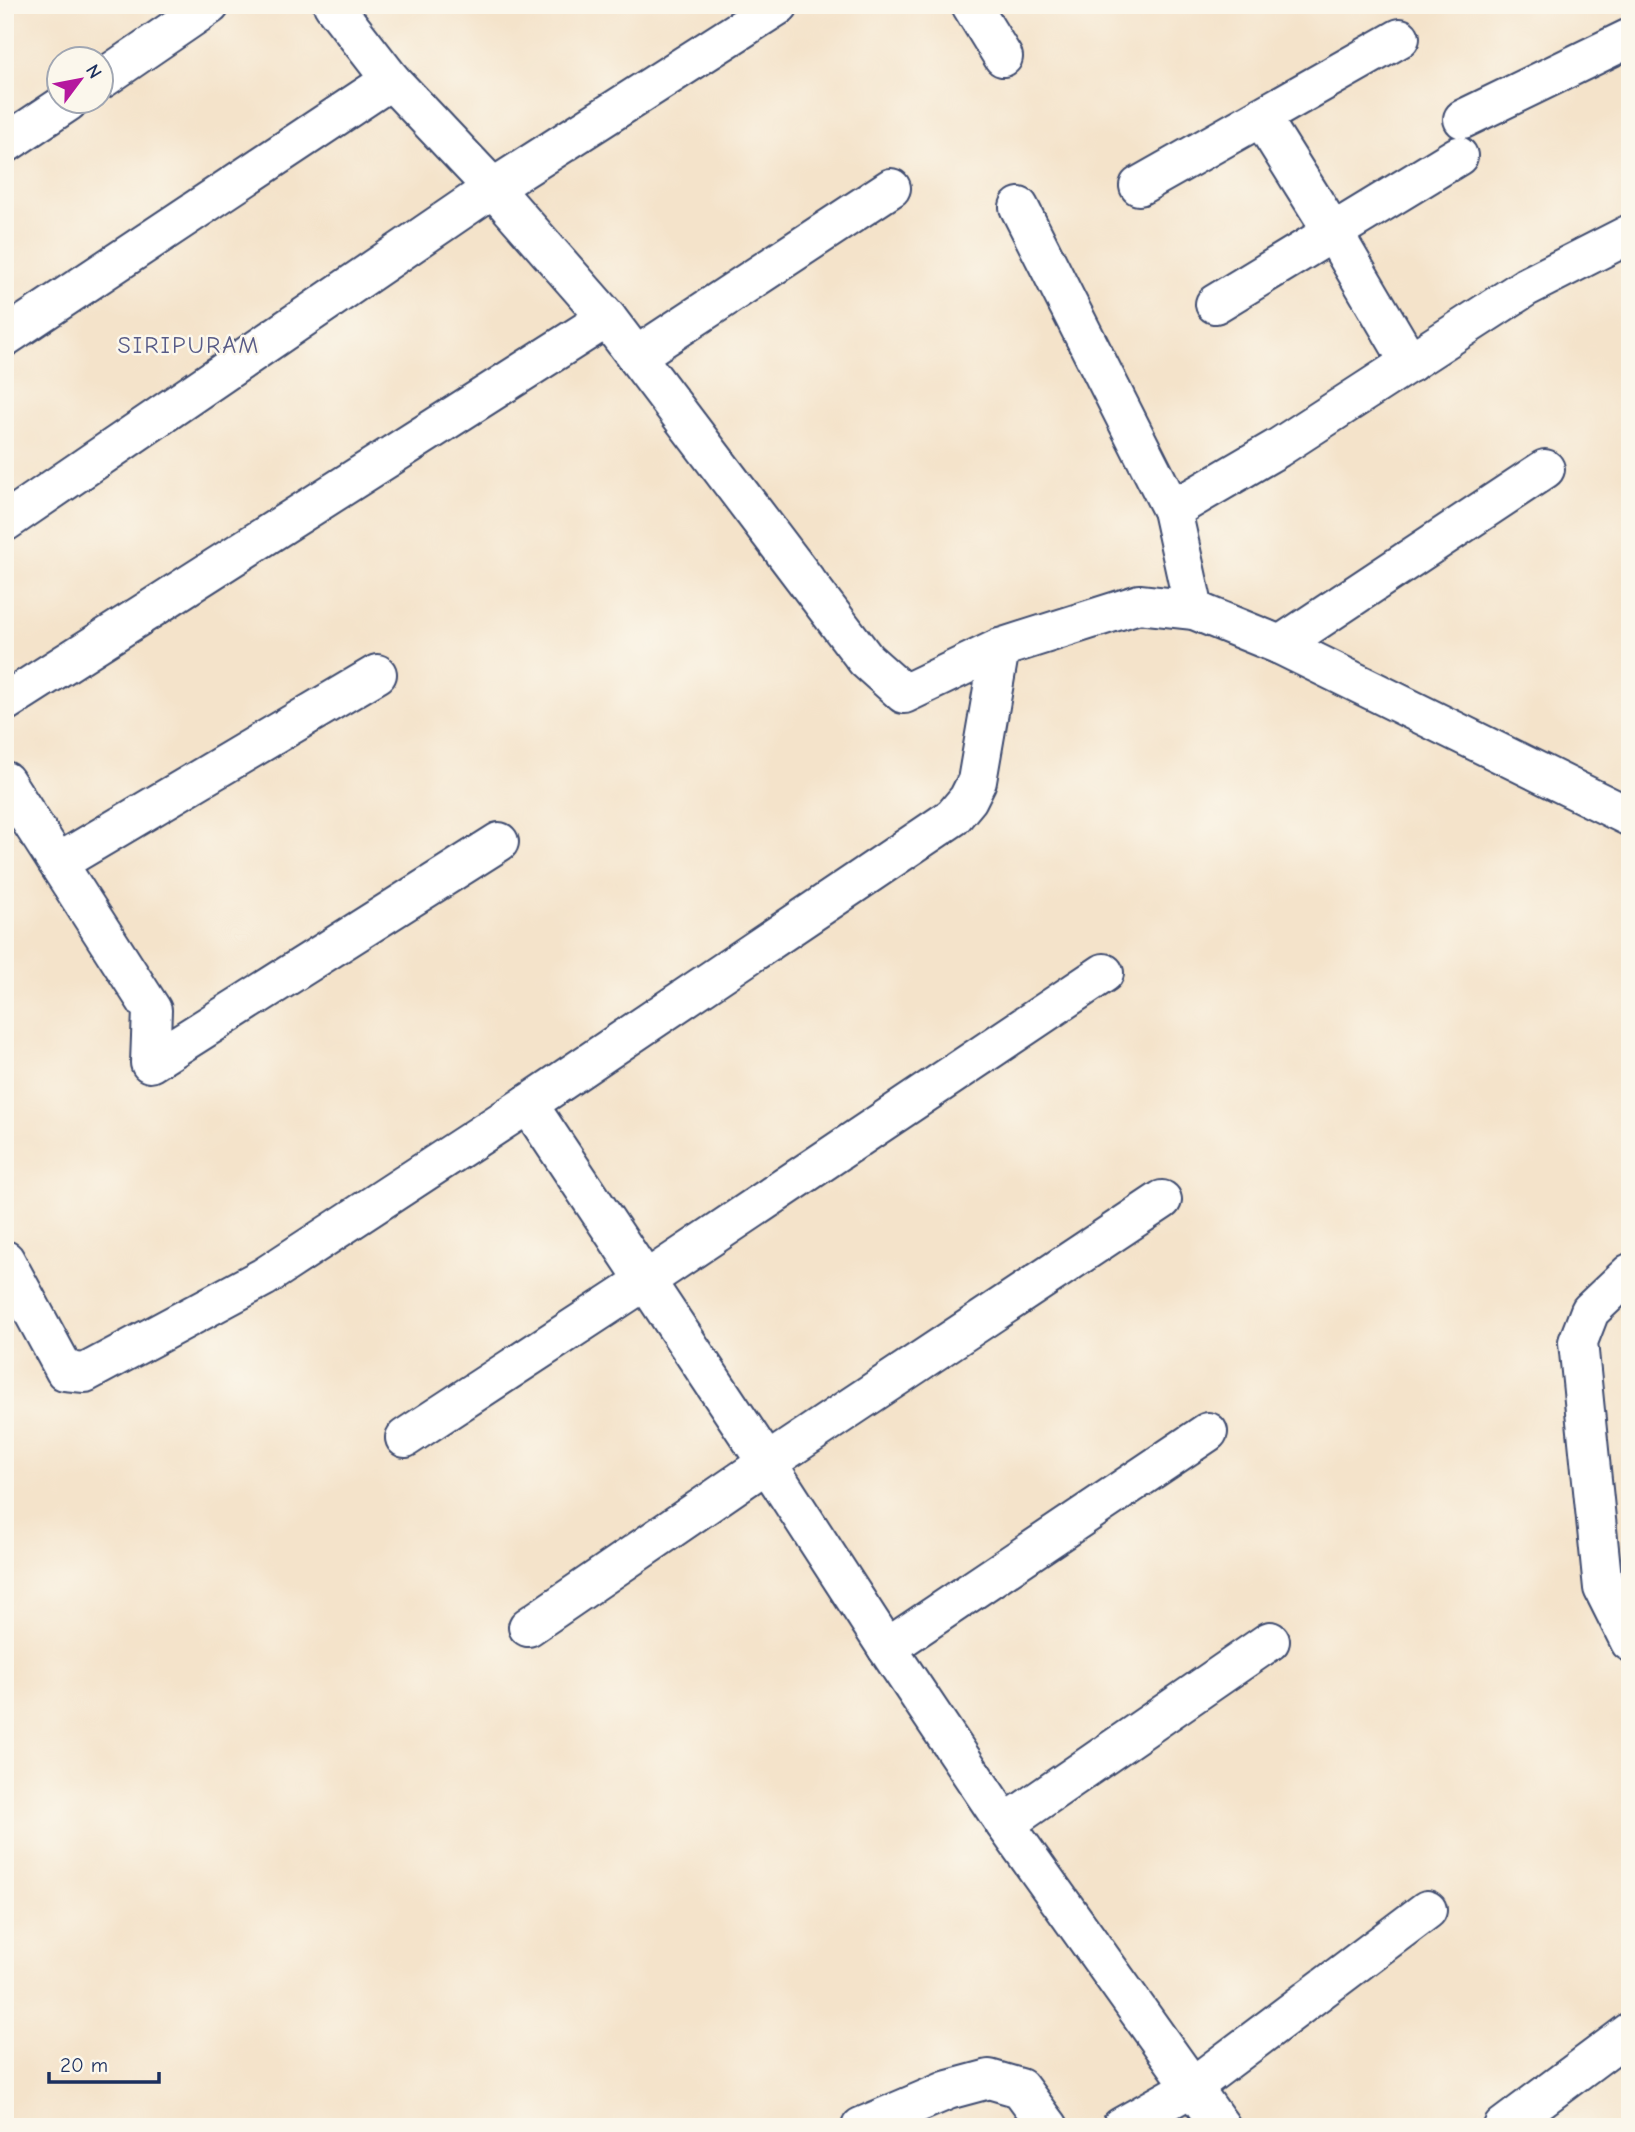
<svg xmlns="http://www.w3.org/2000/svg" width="1635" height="2132" font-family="'Comic Neue',sans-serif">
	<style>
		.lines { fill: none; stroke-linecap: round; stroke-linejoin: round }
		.minor-casing { stroke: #3c4a6e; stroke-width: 42 }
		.minor { stroke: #fff; stroke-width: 38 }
		.labels { text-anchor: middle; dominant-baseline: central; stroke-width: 5; stroke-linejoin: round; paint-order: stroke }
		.neighbourhood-label { font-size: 24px; letter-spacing: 2px; fill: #585b87; stroke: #fbf7ec }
	</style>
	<rect width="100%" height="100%" fill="#fbf7ec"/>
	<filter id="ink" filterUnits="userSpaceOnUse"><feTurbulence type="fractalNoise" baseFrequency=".0143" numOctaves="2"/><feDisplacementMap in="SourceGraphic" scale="14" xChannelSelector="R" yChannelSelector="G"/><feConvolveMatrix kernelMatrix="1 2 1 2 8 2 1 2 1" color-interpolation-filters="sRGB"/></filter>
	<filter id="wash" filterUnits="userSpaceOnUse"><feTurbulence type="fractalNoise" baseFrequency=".00686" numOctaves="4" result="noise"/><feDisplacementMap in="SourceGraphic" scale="28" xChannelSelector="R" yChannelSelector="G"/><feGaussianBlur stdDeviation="1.57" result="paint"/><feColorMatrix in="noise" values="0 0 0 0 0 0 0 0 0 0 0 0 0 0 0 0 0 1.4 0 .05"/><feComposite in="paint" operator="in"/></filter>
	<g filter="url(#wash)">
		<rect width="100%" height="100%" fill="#f4e3ca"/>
	</g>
	<g filter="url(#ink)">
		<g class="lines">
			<defs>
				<g id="minor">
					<path d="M333 5 391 80 493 188 607 318 866 660 904 694 1000 648 1139 604 1194 610 1280 645 1630 817"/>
					<path d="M971 5 1003 57"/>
					<path d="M102 79 210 5"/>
					<path d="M1261 117 1333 232 1410 363"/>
					<path d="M1463 119 1630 38"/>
					<path d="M5 144 68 102"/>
					<path d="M1139 186 1400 38"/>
					<path d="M1019 207 1172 510 1194 610"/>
					<path d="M1215 304 1458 156"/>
					<path d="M5 337 391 80"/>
					<path d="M636 356 891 188"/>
					<path d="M1172 510 1278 448 1526 287 1630 234"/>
					<path d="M5 522 493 188 779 5"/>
					<path d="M1280 645 1545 469"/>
					<path d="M1000 648 977 781 968 799 953 817 528 1104 767 1463 887 1648 1005 1824 1221 2127"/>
					<path d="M5 702 607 318"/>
					<path d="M5 781 152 1010 150 1063 499 842"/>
					<path d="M58 863 377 674"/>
					<path d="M5 1260 65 1371 85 1373 264 1277 528 1104"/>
					<path d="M1630 1273 1590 1311 1578 1342 1603 1588 1630 1642"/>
					<path d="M405 1438 645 1281 1104 973"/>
					<path d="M528 1627 767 1463 1162 1200"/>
					<path d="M887 1648 1208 1432"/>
					<path d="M1005 1824 1270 1641"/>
					<path d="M861 2127 948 2090 989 2079 1020 2088 1049 2127"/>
					<path d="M1121 2127 1192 2087 1427 1910"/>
					<path d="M1503 2127 1630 2032"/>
				</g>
			</defs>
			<use href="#minor" class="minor-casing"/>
			<use href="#minor" class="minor"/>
		</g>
	</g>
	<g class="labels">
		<g class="neighbourhood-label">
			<text x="189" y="345">SIRIPURAM</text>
		</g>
	</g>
	<rect width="1635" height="2132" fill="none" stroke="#fbf7ec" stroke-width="28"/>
	<g transform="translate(80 80) rotate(58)"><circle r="33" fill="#fbf7ec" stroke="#a1a7b3" stroke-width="2"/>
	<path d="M0-5L12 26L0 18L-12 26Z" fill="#b5179e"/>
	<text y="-10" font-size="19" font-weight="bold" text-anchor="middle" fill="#1b2f5e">N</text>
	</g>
	<path d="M49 2072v10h110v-10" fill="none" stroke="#1b2f5e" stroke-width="3.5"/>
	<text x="60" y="2072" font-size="21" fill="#1b2f5e" stroke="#fbf7ec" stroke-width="5" paint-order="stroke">20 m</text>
</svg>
